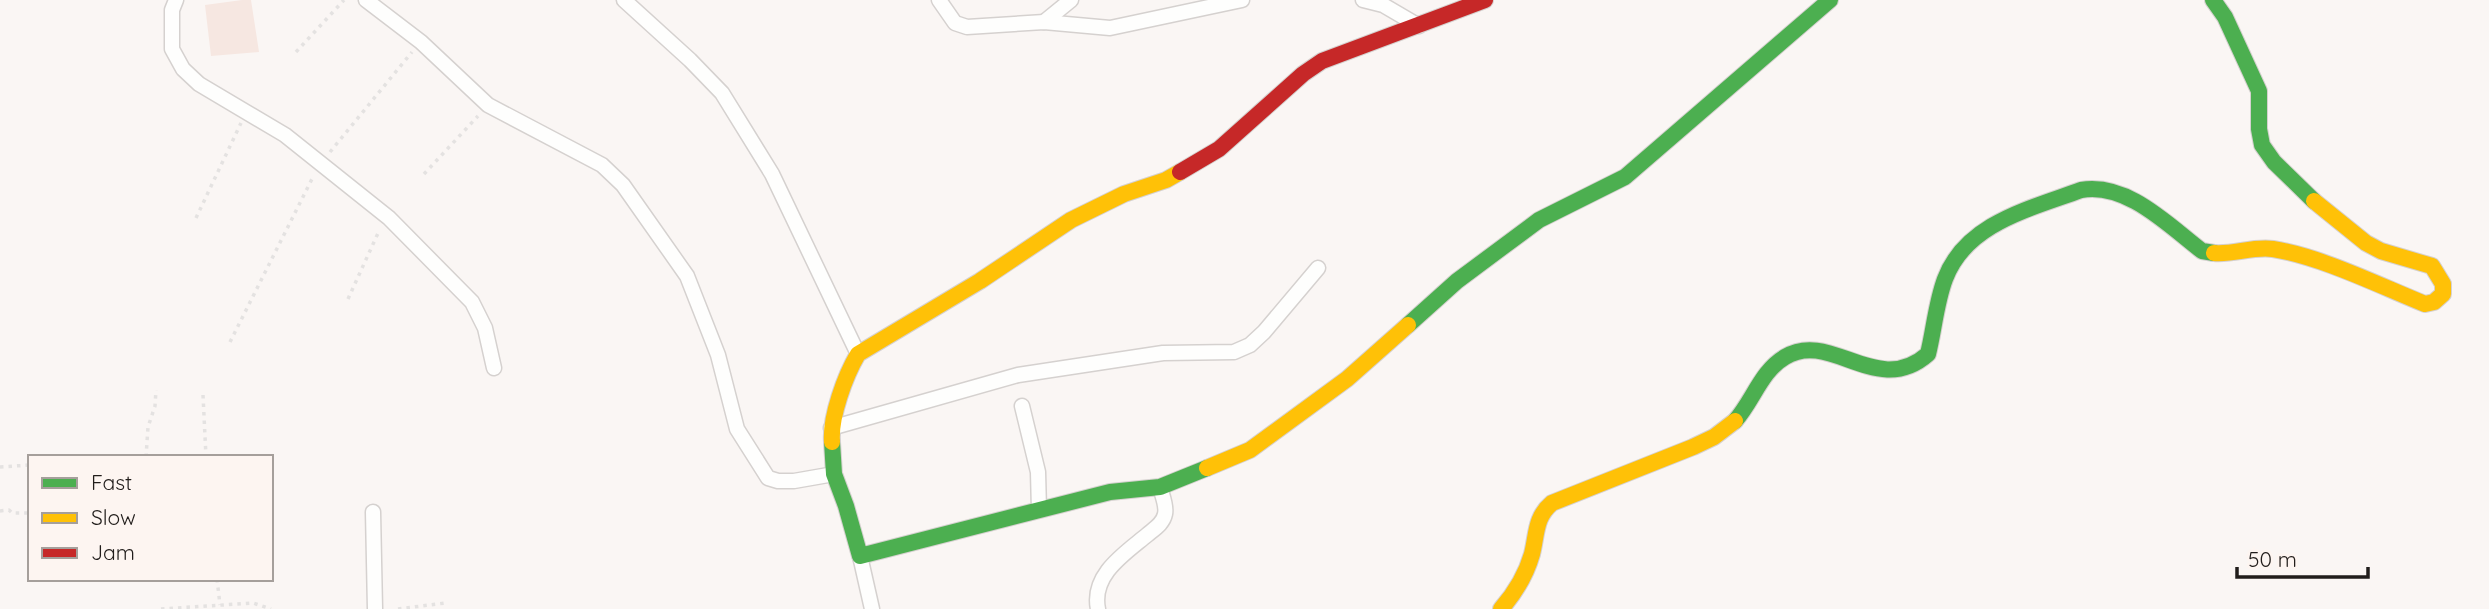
<svg xmlns="http://www.w3.org/2000/svg" width="2489" height="609" font-family="Quicksand,sans-serif">
	<style>
		.green { fill: #f6e7e1 }
		.lines { fill: none; stroke-linecap: round; stroke-linejoin: round }
		.street-casing { stroke: #d5d1cf; stroke-width: 17 }
		.fast-casing { stroke: #d5d1cf; stroke-width: 18 }
		.slow-casing { stroke: #d5d1cf; stroke-width: 18 }
		.jam-casing { stroke: #d5d1cf; stroke-width: 18 }
		.path { stroke: #e4e2e1; stroke-width: 3.5; stroke-dasharray: 3.5 5; stroke-linecap: butt }
		.street { stroke: #fefefd; stroke-width: 14 }
		.fast { stroke: #4caf50; stroke-width: 16 }
		.slow { stroke: #ffc107; stroke-width: 16 }
		.jam { stroke: #c62828; stroke-width: 16 }
	</style>
	<rect width="100%" height="100%" fill="#faf6f4"/>
	<path class="green" d="M242 0H251L259 52 211 56 205 5Z"/>
	<g class="lines">
		<defs>
			<g id="street">
				<path d="M176 0 172 10V49L183 69 199 84 285 135 389 218 472 302 485 328 494 368"/>
				<path d="M366 0 421 42 488 105 602 165 623 185 687 276 718 355 737 429 768 478 778 481H794L834 474"/>
				<path d="M624 0 690 60 722 93 772 174 858 354"/>
				<path d="M939 0 955 23 967 27 1044 22 1110 28 1242 0"/>
				<path d="M1363 0 1383 5 1419 26"/>
				<path d="M1044 22 1071 0"/>
				<path d="M1022 406 1038 472 1039 510"/>
				<path d="M831 428 1018 375 1163 353 1234 352 1250 345 1264 332 1318 268"/>
				<path d="M373 512 375 609"/>
				<path d="M860 556 872 609"/>
				<path d="M1098 609C1091 575 1124 554 1147 535 1154 529 1163 524 1165 514 1167 506 1162 495 1160 487"/>
			</g>
			<g id="fast">
				<path d="M2213 0 2225 17 2259 91V129L2262 145 2274 162 2314 201"/>
				<path d="M1408 325 1457 281 1539 220 1625 177 1830 0"/>
				<path d="M1735 421C1753 401 1761 371 1785 357 1831 329 1877 399 1928 354 1934 330 1936 303 1945 279 1966 223 2030 209 2081 190 2127 182 2168 225 2202 251L2214 253"/>
				<path d="M832 442 834 474 846 506 860 556 1110 492 1160 487 1207 468"/>
			</g>
			<g id="slow">
				<path d="M2214 253C2233 255 2253 246 2273 249 2322 257 2378 285 2425 304L2434 302 2443 294V284L2432 266 2381 251 2366 243 2314 201"/>
				<path d="M832 442C830 417 845 376 858 354L980 281 1071 220 1124 194 1166 180 1180 172"/>
				<path d="M1207 468 1250 450 1347 379 1408 325"/>
				<path d="M1501 609C1515 593 1526 575 1532 554 1537 534 1535 517 1552 503L1693 447 1714 437 1735 421"/>
			</g>
			<path id="jam" d="M1180 172 1219 149 1303 74 1322 61 1485 0"/>
		</defs>
		<use href="#street" class="street-casing"/>
		<use href="#fast" class="fast-casing"/>
		<use href="#slow" class="slow-casing"/>
		<use href="#jam" class="jam-casing"/>
		<g class="path">
			<path d="M296 52 344 0"/>
			<path d="M330 152 412 52"/>
			<path d="M424 174 478 116"/>
			<path d="M196 218 241 123"/>
			<path d="M348 299 379 231"/>
			<path d="M230 342 314 175"/>
			<path d="M203 395 206 457"/>
			<path d="M146 457 148 427 155 406 156 390"/>
			<path d="M0 467 30 465"/>
			<path d="M0 511 9 510 12 513H30"/>
			<path d="M217 579 220 605"/>
			<path d="M161 609 253 603 271 609"/>
			<path d="M398 609 445 603"/>
		</g>
		<use href="#street" class="street"/>
		<use href="#fast" class="fast"/>
		<use href="#slow" class="slow"/>
		<use href="#jam" class="jam"/>
	</g>
	<rect x="28" y="455" width="245" height="126" fill="#fdf5f1" stroke="#a59f9b" stroke-width="2"/>
	<rect x="42" y="478" width="35" height="10" fill="#4caf50" stroke="#a59f9b" stroke-width="2"/>
	<text x="91" y="490" font-size="21" fill="#211d1b">Fast</text>
	<rect x="42" y="513" width="35" height="10" fill="#ffc107" stroke="#a59f9b" stroke-width="2"/>
	<text x="91" y="525" font-size="21" fill="#211d1b">Slow</text>
	<rect x="42" y="548" width="35" height="10" fill="#c62828" stroke="#a59f9b" stroke-width="2"/>
	<text x="91" y="560" font-size="21" fill="#211d1b">Jam</text>
	<path d="M2237 567v10h131v-10" fill="none" stroke="#211d1b" stroke-width="3.5"/>
	<text x="2248" y="567" font-size="21" fill="#211d1b" stroke="#fdf5f1" stroke-width="5" paint-order="stroke">50 m</text>
</svg>
